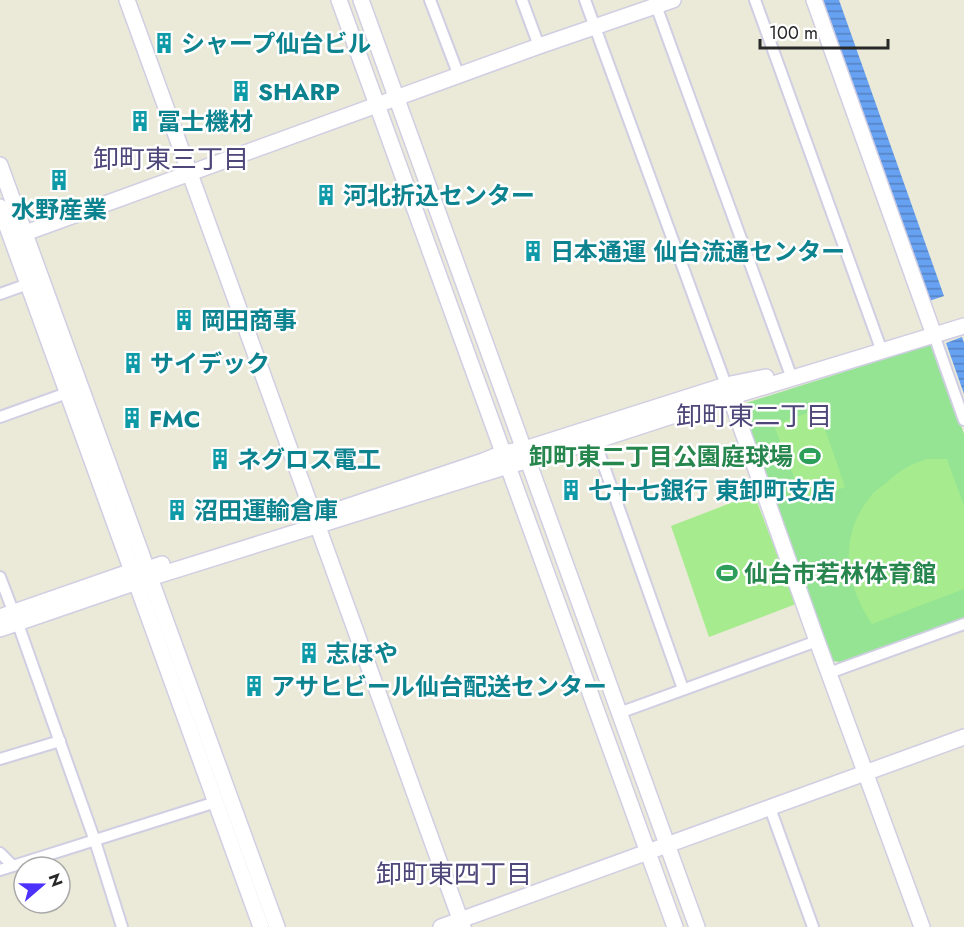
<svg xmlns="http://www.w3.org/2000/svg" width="964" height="927" font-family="Jost,'Noto Sans JP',sans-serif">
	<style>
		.park { fill: #94e493 }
		.pitch { fill: #a6ec8e }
		.water { fill: url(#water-rules) }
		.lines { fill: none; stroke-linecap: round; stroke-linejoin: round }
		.street-casing { stroke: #d0cee2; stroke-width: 14 }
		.secondary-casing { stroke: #d0cee2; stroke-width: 18 }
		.street { stroke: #fff; stroke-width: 10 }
		.secondary { stroke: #fff; stroke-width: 15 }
		.labels { text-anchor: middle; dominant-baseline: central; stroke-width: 5; stroke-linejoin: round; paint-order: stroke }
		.culture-label { font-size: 24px; font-weight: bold; fill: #0d838f; stroke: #fff; text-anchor: start }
		.leisure-label { font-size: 24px; font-weight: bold; fill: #27864d; stroke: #fff; text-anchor: end }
		.neighbourhood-label { font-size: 26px; fill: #4e4779; stroke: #fff }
	</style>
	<defs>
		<pattern id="water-rules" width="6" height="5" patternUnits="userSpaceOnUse" patternTransform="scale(1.5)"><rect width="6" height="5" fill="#67a1f1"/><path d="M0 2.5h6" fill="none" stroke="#5583c3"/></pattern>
	</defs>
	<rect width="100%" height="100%" fill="#ebe9d8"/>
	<path class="park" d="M932 344 964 434V618L840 662 833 661 741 410 746 403Z"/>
	<g class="pitch">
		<path d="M818 409 845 487 804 503 774 425Z"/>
		<path d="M928 459H947L964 506V589L872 624C845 585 838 535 871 496 874 491 880 488 885 484 899 471 909 464 928 459Z"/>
		<path d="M754 494 796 604 709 637 671 526Z"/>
	</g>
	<g class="water">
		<path d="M822 0H839L944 296 929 301Z"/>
		<path d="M962 337 964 343V394L946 343Z"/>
	</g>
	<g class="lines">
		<defs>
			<g id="street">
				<path d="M430 0 459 76"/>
				<path d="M522 0 539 46"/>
				<path d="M585 0 726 385"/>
				<path d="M654 0 790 373"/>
				<path d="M755 0 880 346"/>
				<path d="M0 294 28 284"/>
				<path d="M934 335 964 420"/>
				<path d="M0 417 67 393"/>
				<path d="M595 441 683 689"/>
				<path d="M0 577 18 624 95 841 122 927"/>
				<path d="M829 673 964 624"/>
				<path d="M619 713 817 641"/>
				<path d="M0 759 60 741"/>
				<path d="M770 808 813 927"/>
				<path d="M0 853 13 866"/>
				<path d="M0 870 216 802"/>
			</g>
			<g id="secondary">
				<path d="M127 0 463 927"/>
				<path d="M339 0 675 927"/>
				<path d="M361 0 697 927"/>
				<path d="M814 0 934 335"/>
				<path d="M0 165 277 927"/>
				<path d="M0 207 261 927"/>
				<path d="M17 236 539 46 673 0"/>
				<path d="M727 388 817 641 922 927"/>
				<path d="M343 508 483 461 503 453 525 449 726 385 766 377"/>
				<path d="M0 617 132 571 147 569 162 564"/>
				<path d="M0 629 137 582 508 466 595 441 730 397 964 326"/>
				<path d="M441 927 964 737"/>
			</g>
		</defs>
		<use href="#street" class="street-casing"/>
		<use href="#secondary" class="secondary-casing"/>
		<use href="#street" class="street"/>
		<use href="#secondary" class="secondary"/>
	</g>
	<defs>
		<symbol id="building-bare" viewBox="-9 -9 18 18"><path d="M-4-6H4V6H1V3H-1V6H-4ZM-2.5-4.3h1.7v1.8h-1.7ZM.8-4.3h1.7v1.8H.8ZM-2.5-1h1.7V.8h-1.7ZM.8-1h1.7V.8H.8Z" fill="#0f9aa8" stroke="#fff" stroke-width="2.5" paint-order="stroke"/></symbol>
		<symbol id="stadium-bare" viewBox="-9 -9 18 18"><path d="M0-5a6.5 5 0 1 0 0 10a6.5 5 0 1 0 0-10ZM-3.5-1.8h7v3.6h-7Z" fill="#2e9e5b" stroke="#fff" stroke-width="2.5" paint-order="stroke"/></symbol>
	</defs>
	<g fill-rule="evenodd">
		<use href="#building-bare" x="149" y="28" width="30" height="30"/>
		<use href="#building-bare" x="226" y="76" width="30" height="30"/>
		<use href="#building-bare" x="125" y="106" width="30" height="30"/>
		<use href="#building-bare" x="44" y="165" width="30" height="30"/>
		<use href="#building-bare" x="311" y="180" width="30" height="30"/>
		<use href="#building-bare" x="518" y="236" width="30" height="30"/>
		<use href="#building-bare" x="169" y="305" width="30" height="30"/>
		<use href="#building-bare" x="118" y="348" width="30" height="30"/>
		<use href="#building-bare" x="117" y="403" width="30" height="30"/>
		<use href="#stadium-bare" x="795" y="441" width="30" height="30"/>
		<use href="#building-bare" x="205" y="444" width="30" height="30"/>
		<use href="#building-bare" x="556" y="475" width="30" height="30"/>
		<use href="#building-bare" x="162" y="495" width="30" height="30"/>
		<use href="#stadium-bare" x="712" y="558" width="30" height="30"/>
		<use href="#building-bare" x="294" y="638" width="30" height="30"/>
		<use href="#building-bare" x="239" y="671" width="30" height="30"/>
	</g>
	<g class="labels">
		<g class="culture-label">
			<text x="181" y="43">シャープ仙台ビル</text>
			<text x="258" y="91">SHARP</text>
			<text x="157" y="121">冨士機材</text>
			<text x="343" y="195">河北折込センター</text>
			<text x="59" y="209" text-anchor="middle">水野産業</text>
			<text x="550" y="251">日本通運 仙台流通センター</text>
			<text x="201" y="320">岡田商事</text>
			<text x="150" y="363">サイデック</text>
			<text x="149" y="418">FMC</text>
			<text x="237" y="459">ネグロス電工</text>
			<text x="588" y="490">七十七銀行 東卸町支店</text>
			<text x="194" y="510">沼田運輸倉庫</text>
			<text x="326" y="653">志ほや</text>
			<text x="271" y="686">アサヒビール仙台配送センター</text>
		</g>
		<g class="leisure-label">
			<text x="793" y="456">卸町東二丁目公園庭球場</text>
			<text x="744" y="573" text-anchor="start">仙台市若林体育館</text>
		</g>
		<g class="neighbourhood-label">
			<text x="171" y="159">卸町東三丁目</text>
			<text x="754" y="416">卸町東二丁目</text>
			<text x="454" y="874">卸町東四丁目</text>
		</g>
	</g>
	<g transform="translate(42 885) rotate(70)"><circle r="28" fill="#ffffff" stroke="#a9a9a9" stroke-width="1.5"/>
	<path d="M0-4.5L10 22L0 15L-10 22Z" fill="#4d32fe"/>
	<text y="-9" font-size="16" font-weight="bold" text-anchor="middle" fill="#282828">N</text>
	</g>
	<path d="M760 39v9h128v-9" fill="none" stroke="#282828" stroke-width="3"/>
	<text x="769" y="39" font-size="18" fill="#282828" stroke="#ffffff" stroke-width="4.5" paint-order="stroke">100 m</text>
</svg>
